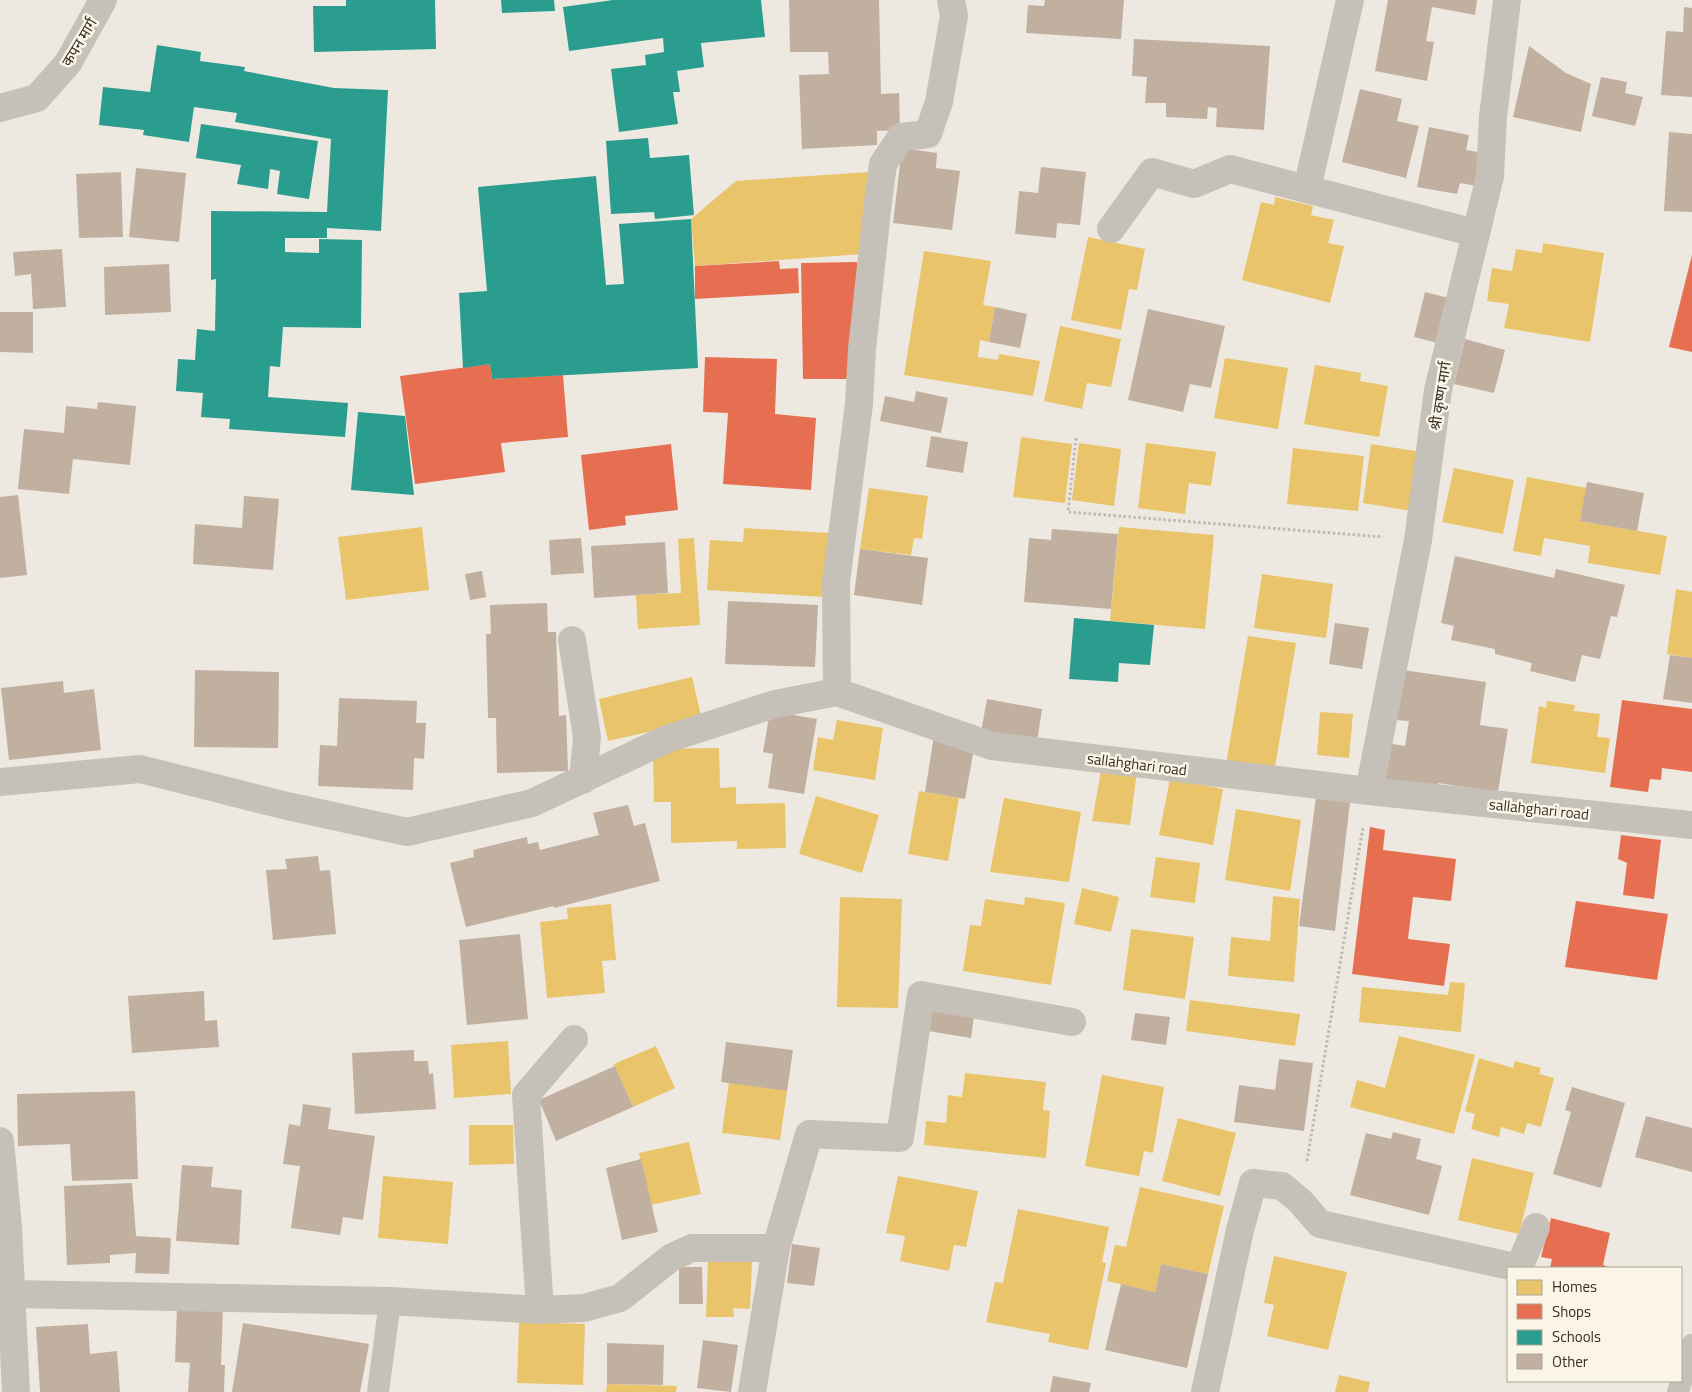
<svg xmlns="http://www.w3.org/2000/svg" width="1692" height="1392" font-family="'Titillium Web','Noto Sans Devanagari',sans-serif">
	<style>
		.homes { fill: #e9c46a }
		.shops { fill: #e76f51 }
		.schools { fill: #2a9d8f }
		.building { fill: #c1b0a0 }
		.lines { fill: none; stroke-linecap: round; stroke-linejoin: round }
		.path { stroke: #beb9b1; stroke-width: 3; stroke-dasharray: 2.5 2.5; stroke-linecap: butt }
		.service { stroke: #c6c1b8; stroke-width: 22 }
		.minor { stroke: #c6c1b8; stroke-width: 28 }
		.tertiary { stroke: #c6c1b8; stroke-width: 28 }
		.labels { text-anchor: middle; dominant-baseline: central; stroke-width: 5; stroke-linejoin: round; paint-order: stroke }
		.street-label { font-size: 15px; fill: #372f27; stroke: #faf5e6 }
	</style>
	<rect width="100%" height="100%" fill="#ede9e0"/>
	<g class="homes">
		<path d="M869 172 863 254 695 266 691 219 736 181Z"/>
		<path d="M1275 197 1313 206 1311 215 1334 220 1328 243 1344 246 1330 303 1242 280 1261 202 1274 205Z"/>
		<path d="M1088 237 1145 249 1137 290 1129 289 1121 330 1071 320Z"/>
		<path d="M1543 243 1604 253 1590 342 1504 328 1509 304 1487 301 1492 268 1512 271 1516 249 1542 253Z"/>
		<path d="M924 251 991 261 983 305 995 307 989 342 980 340 978 357 998 360 999 354 1040 361 1033 396 904 375Z"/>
		<path d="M1060 326 1121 339 1111 387 1087 383 1082 409 1044 401Z"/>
		<path d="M1225 358 1288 368 1278 429 1214 418Z"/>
		<path d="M1315 365 1361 373 1360 381 1388 386 1379 437 1304 424Z"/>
		<path d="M1021 437 1072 444 1065 503 1013 497Z"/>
		<path d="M1079 443 1121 449 1114 506 1072 500Z"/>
		<path d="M1146 443 1216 452 1211 486 1189 483 1185 514 1138 508Z"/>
		<path d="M1371 444 1428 453 1418 512 1363 503Z"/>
		<path d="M1293 448 1364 456 1358 511 1287 504Z"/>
		<path d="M1454 468 1514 480 1503 534 1442 522Z"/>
		<path d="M1527 477 1587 488 1580 521 1667 536 1660 575 1588 563 1590 546 1544 538 1541 556 1513 551Z"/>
		<path d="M869 488 928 496 922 539 914 538 911 555 860 549Z"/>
		<path d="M422 527 429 590 346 600 338 537Z"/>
		<path d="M1119 527 1214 535 1205 629 1110 621Z"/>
		<path d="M744 528 830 533 825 597 707 590 710 540 743 542Z"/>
		<path d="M694 538 700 625 638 629 636 595 681 593 678 539Z"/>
		<path d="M1262 574 1333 584 1326 638 1254 628Z"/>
		<path d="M1676 589 1692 592V658L1667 654Z"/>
		<path d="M1248 636 1296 643 1274 773 1226 764Z"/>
		<path d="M692 677 702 720 608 741 599 699Z"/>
		<path d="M1547 701 1575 705 1574 711 1600 714 1597 737 1610 738 1605 773 1531 763 1539 706 1546 708Z"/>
		<path d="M1320 712 1353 714 1349 758 1317 755Z"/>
		<path d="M837 720 883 728 875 780 813 770 818 737 833 740Z"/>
		<path d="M719 748 720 788 736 787V804L785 803 786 848 737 849V841L671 843V802H654L653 749Z"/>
		<path d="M1102 766 1137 771 1130 825 1092 821Z"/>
		<path d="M1170 779 1223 789 1213 845 1159 835Z"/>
		<path d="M919 791 959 798 948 861 908 854Z"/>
		<path d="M816 796 879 815 862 873 799 854Z"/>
		<path d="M1004 798 1081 812 1069 882 990 872Z"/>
		<path d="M1236 809 1301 820 1290 891 1225 880Z"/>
		<path d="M1156 857 1200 863 1195 903 1150 897Z"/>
		<path d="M1082 888 1119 897 1111 932 1074 924Z"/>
		<path d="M1273 896 1300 899 1294 982 1228 976 1231 937 1270 941Z"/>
		<path d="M840 897 902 899 898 1008 837 1007Z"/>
		<path d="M1025 897 1065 903 1051 985 963 971 970 925 981 926 985 899 1024 905Z"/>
		<path d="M611 904 616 960 602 961 605 993 547 998 540 922 568 919 567 908Z"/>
		<path d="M1131 929 1194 937 1185 999 1123 990Z"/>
		<path d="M1450 982 1465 983 1461 1032 1359 1022 1362 987 1448 995Z"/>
		<path d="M1190 1000 1300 1014 1295 1046 1186 1031Z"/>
		<path d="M1399 1036 1475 1055 1454 1134 1350 1107 1357 1080 1385 1088Z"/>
		<path d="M508 1041 511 1094 454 1098 451 1045Z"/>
		<path d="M656 1046 675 1088 633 1107 614 1064Z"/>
		<path d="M1479 1058 1513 1068 1515 1061 1541 1068 1539 1074 1554 1078 1541 1127 1527 1123 1524 1134 1501 1127 1499 1137 1471 1129 1475 1114 1465 1111Z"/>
		<path d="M965 1073 1046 1082 1043 1110 1050 1111 1046 1158 924 1145 926 1121 946 1123 948 1095 962 1097Z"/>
		<path d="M1102 1075 1164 1087 1153 1153 1144 1151 1139 1176 1085 1166Z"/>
		<path d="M729 1082 787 1091 780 1140 722 1133Z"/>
		<path d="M1178 1118 1236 1133 1220 1196 1162 1181Z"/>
		<path d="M469 1125H513L514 1164 469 1165Z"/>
		<path d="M689 1142 701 1194 651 1205 639 1153Z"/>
		<path d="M1472 1158 1534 1173 1519 1234 1458 1220Z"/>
		<path d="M383 1176 453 1182 448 1244 378 1238Z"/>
		<path d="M898 1176 978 1191 966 1247 954 1245 949 1271 900 1261 905 1236 886 1233Z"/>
		<path d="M1140 1187 1224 1206 1208 1274 1161 1264 1155 1292 1107 1281 1115 1245 1126 1247Z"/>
		<path d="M1018 1209 1109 1227 1102 1262 1106 1263 1088 1350 1048 1342 1050 1334 986 1322 995 1282 1003 1283Z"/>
		<path d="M1274 1256 1347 1272 1328 1350 1267 1336 1274 1305 1264 1303Z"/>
		<path d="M708 1261 752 1262 750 1309 733 1308 734 1317H706Z"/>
		<path d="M519 1322 585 1324 583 1385 517 1383Z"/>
		<path d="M1339 1375 1370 1382 1368 1392H1335Z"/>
		<path d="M607 1384 677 1386 676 1392H606Z"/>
	</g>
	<g class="shops">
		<path d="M1692 255V352L1669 347Z"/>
		<path d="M779 261 780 269 798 268 799 293 695 299V266Z"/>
		<path d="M857 262 858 379H803L801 263Z"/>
		<path d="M705 357 777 359 775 414 816 418 811 490 723 484 728 413 703 412Z"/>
		<path d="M490 364 492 379 563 375 568 437 501 443 505 472 415 484 400 376Z"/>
		<path d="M671 444 678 510 625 516 626 525 589 530 581 455Z"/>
		<path d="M1622 700 1692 709V772L1662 768 1661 780 1650 779 1648 792 1610 787Z"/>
		<path d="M1370 827 1385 830 1383 850 1456 859 1451 901 1413 897 1408 939 1450 944 1444 986 1352 974Z"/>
		<path d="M1621 835 1661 840 1654 899 1623 895 1627 863 1618 859Z"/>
		<path d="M1576 901 1668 914 1657 980 1565 967Z"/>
		<path d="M1551 1218 1610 1233 1603 1265 1611 1268H1550L1552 1259 1541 1257Z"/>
	</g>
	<g class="schools">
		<path d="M346 0H435L436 49 314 52 313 6H346Z"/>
		<path d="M501 0H554L555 11 502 13Z"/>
		<path d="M613 0H761L765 37 701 43 704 67 677 71 680 92H673L678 124 619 132 611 69 646 65 645 55 664 52 663 38 569 51 563 7Z"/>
		<path d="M157 45 201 52 200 61 245 67 244 71 334 88 388 90 381 231 327 228V238H285V252L319 253V239L362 240 361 328 283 327 280 367 270 366 268 397 348 403 345 437 229 429 230 419 201 417 203 393 176 391 178 359 195 360 197 329 215 331 216 279 211 280V211L327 212 331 139 235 122 237 113 194 107 189 142 143 135 144 130 99 125 103 87 150 92Z"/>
		<path d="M201 124 318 141 309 199 277 194 280 171 270 169 268 189 237 184 241 165 196 158Z"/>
		<path d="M648 138 650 158 689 155 694 215 655 219 654 212 611 214 606 141Z"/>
		<path d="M596 176 606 285 624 284 619 224 691 219 698 368 492 379 490 364 463 368 459 293 487 291 478 187Z"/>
		<path d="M358 412 405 416 414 495 351 490Z"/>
		<path d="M1074 618 1154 625 1150 665 1119 663 1118 682 1069 679Z"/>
	</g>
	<g class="building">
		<path d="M789 0H879L881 94 899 93 900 130 877 131V145L802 149 799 75 829 74 828 52H790Z"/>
		<path d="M1045 0H1124L1121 39 1026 33 1028 5 1044 6Z"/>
		<path d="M1388 0H1477L1475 15 1432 7 1426 41 1434 42 1427 81 1375 71Z"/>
		<path d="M1684 7 1692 8V97L1661 95 1666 31 1683 32Z"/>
		<path d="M1134 39 1270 46 1264 130 1216 127 1217 108 1208 107 1207 119 1166 117V103H1145L1147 77 1132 76Z"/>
		<path d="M1529 46 1566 73 1591 84 1581 132 1513 117Z"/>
		<path d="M1601 77 1627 82 1625 93 1643 97 1635 126 1592 116Z"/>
		<path d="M1360 89 1402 99 1397 121 1419 126 1406 178 1342 162Z"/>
		<path d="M1429 127 1469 135 1466 150 1484 153 1477 186 1460 183 1457 194 1417 187Z"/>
		<path d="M1669 132 1692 134V212L1664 211Z"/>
		<path d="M902 148 937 153 936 168 960 171 952 230 893 223Z"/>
		<path d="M1041 167 1086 172 1080 225 1057 223 1056 238 1015 234 1019 191 1038 193Z"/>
		<path d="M136 168 186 173 179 242 129 237Z"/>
		<path d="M121 172 123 237 79 238 76 174Z"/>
		<path d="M62 249 66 307 33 309 31 274 15 276 13 252Z"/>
		<path d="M169 264 171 312 105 315 104 267Z"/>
		<path d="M1425 292 1449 298 1438 343 1414 337Z"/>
		<path d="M995 307 1027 314 1020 348 989 342Z"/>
		<path d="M1148 309 1225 326 1211 388 1190 384 1183 412 1128 400Z"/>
		<path d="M0 312H33V353L0 352Z"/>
		<path d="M1465 339 1505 350 1494 393 1454 384Z"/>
		<path d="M916 391 948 398 941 433 880 421 885 396 914 402Z"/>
		<path d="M98 402 136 406 130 465 73 459 69 494 18 489 24 429 64 433 66 406 97 409Z"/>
		<path d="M931 436 968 442 963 473 926 467Z"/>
		<path d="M1587 482 1644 493 1637 531 1580 521Z"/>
		<path d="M18 495 27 575 0 578V497Z"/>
		<path d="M244 496 279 499 273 570 193 564 195 524 242 528Z"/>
		<path d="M1052 529 1118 534 1111 609 1024 602 1029 538 1051 540Z"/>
		<path d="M581 538 584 573 551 575 549 540Z"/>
		<path d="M665 542 668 593 594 598 591 546Z"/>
		<path d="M860 549 928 558 922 605 854 595Z"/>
		<path d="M1455 556 1554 578 1556 569 1625 585 1617 617 1611 616 1600 659 1582 655 1575 682 1530 671 1532 663 1495 654V649L1451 640 1454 626 1441 623Z"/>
		<path d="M482 571 486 597 470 600 465 574Z"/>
		<path d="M728 601 818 605 815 667 725 664Z"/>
		<path d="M547 603 548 632H556L559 716 566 715 568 771 497 773 496 718H488L486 634H491L490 605Z"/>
		<path d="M1335 623 1369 628 1362 669 1329 664Z"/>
		<path d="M1670 655 1692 658V703L1663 699Z"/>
		<path d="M195 670 279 672 278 748 194 747Z"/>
		<path d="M1403 670 1486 682 1480 725 1508 729 1498 792 1438 783 1437 793 1380 783 1386 743 1405 746 1409 721 1395 720Z"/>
		<path d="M63 681 64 693 94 689 101 750 9 760 1 688Z"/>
		<path d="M339 698 417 701 416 723H426L424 759 414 758 413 790 318 786 320 745 337 746Z"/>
		<path d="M987 699 1042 709 1037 742 981 732Z"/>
		<path d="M770 711 817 719 804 794 768 788 773 754 763 752Z"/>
		<path d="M934 736 975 743 965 799 925 792Z"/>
		<path d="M1316 797 1350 802 1335 931 1299 926Z"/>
		<path d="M628 805 634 826 645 823 660 881 554 908V906L466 927 450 863 474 857 473 850 527 837 528 844 538 842 540 850 599 835 593 813Z"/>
		<path d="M318 856 320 871 330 870 336 934 273 940 266 870 287 869 285 859Z"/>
		<path d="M520 934 528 1019 467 1025 459 940Z"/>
		<path d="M204 991 205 1021 217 1020 219 1047 132 1053 128 996Z"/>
		<path d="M932 1002 975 1009 971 1038 928 1031Z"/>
		<path d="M1135 1013 1170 1017 1166 1045 1131 1040Z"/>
		<path d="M726 1042 793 1050 787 1091 721 1082Z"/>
		<path d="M414 1050V1061H428L429 1074 433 1073 436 1109 355 1114 352 1053Z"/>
		<path d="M1279 1059 1313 1063 1304 1131 1234 1122 1239 1085 1275 1090Z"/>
		<path d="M615 1066 633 1107 556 1141 539 1100Z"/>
		<path d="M1572 1087 1625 1103 1601 1188 1553 1174 1571 1112 1565 1110Z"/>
		<path d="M135 1091 138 1179 72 1181 70 1144 18 1146 17 1094Z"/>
		<path d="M303 1104 331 1108 328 1129 375 1136 363 1220 343 1217 340 1235 291 1228 300 1166 283 1164 289 1124 300 1126Z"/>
		<path d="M1646 1116 1692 1128V1172L1635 1157Z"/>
		<path d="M1393 1132 1421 1139 1416 1159 1442 1166 1429 1215 1350 1195 1366 1133 1391 1139Z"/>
		<path d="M641 1159 658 1232 622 1240 606 1168Z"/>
		<path d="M182 1165 213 1167 211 1187 242 1190 239 1245 176 1241Z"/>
		<path d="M132 1183 136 1236 171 1238 169 1274 135 1273 136 1253 110 1255V1263L67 1265 64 1186Z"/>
		<path d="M792 1244 820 1248 814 1286 787 1283Z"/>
		<path d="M1161 1264 1208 1274 1187 1368 1105 1350 1121 1284 1155 1292Z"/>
		<path d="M679 1267H702L703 1304H679Z"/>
		<path d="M177 1307 223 1308 221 1365H225L224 1392H188L190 1363 175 1362Z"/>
		<path d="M243 1323 369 1344 360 1392H232Z"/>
		<path d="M88 1324 90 1354 117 1351 120 1392H40L36 1327Z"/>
		<path d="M703 1340 738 1345 731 1392 697 1388Z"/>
		<path d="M607 1343 664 1345 663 1385 607 1384Z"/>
		<path d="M1053 1376 1091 1383 1089 1392H1050Z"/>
	</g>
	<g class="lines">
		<g class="path">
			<path d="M1076 438 1068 512 1383 537"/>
			<path d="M1307 1161 1363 827"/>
		</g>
		<g class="service">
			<path d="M378 1392 390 1301"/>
			<path d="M1678 1392 1692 1345"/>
		</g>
		<g class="minor">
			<path d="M951 0 954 16 939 102 928 134 901 137 883 164 878 202 862 349 859 404 836 582 837 692 992 746 1369 791 1692 825"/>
			<path d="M1307 189 1350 0"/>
			<path d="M1111 229 1152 172 1194 184 1230 169 1475 233"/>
			<path d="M572 640 587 737 583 780"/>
			<path d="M0 782 140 769 287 806 407 832 532 803 667 739 775 704 837 692"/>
			<path d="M1369 791 1418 540 1438 390 1490 176 1493 117 1507 0"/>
			<path d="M12 1294 390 1301 540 1310 584 1308 620 1298 672 1257 692 1248H776"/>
			<path d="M540 1310 526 1095 574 1039"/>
			<path d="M752 1392 776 1248 809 1134 900 1138 921 995 1072 1022"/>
			<path d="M1205 1392 1240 1230 1253 1183 1282 1186 1300 1201 1320 1224 1519 1268 1536 1227"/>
		</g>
		<g class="tertiary">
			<path d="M0 108 37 98 68 63 103 0"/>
			<path d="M0 1141 8 1227 16 1392"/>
		</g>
	</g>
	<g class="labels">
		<g class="street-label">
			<text transform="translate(79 42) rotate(-59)">कपन मार्ग</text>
			<text transform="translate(1440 396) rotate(-81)">श्री कृष्ण मार्ग</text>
			<text transform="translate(1137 764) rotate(7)">sallahghari road</text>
			<text transform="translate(1539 809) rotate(6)">sallahghari road</text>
		</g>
	</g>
	<rect x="1507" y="1267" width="175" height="115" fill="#faf5e6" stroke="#aca69a"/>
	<rect x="1517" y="1280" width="25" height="15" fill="#e9c46a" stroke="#aca69a"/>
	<text x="1552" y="1292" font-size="15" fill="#372f27">Homes</text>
	<rect x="1517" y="1304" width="25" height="15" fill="#e76f51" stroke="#aca69a"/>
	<text x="1552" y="1317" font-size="15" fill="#372f27">Shops</text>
	<rect x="1517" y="1330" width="25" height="15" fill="#2a9d8f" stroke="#aca69a"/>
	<text x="1552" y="1342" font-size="15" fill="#372f27">Schools</text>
	<rect x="1517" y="1354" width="25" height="15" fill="#c1b0a0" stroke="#aca69a"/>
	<text x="1552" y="1367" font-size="15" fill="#372f27">Other</text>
</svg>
